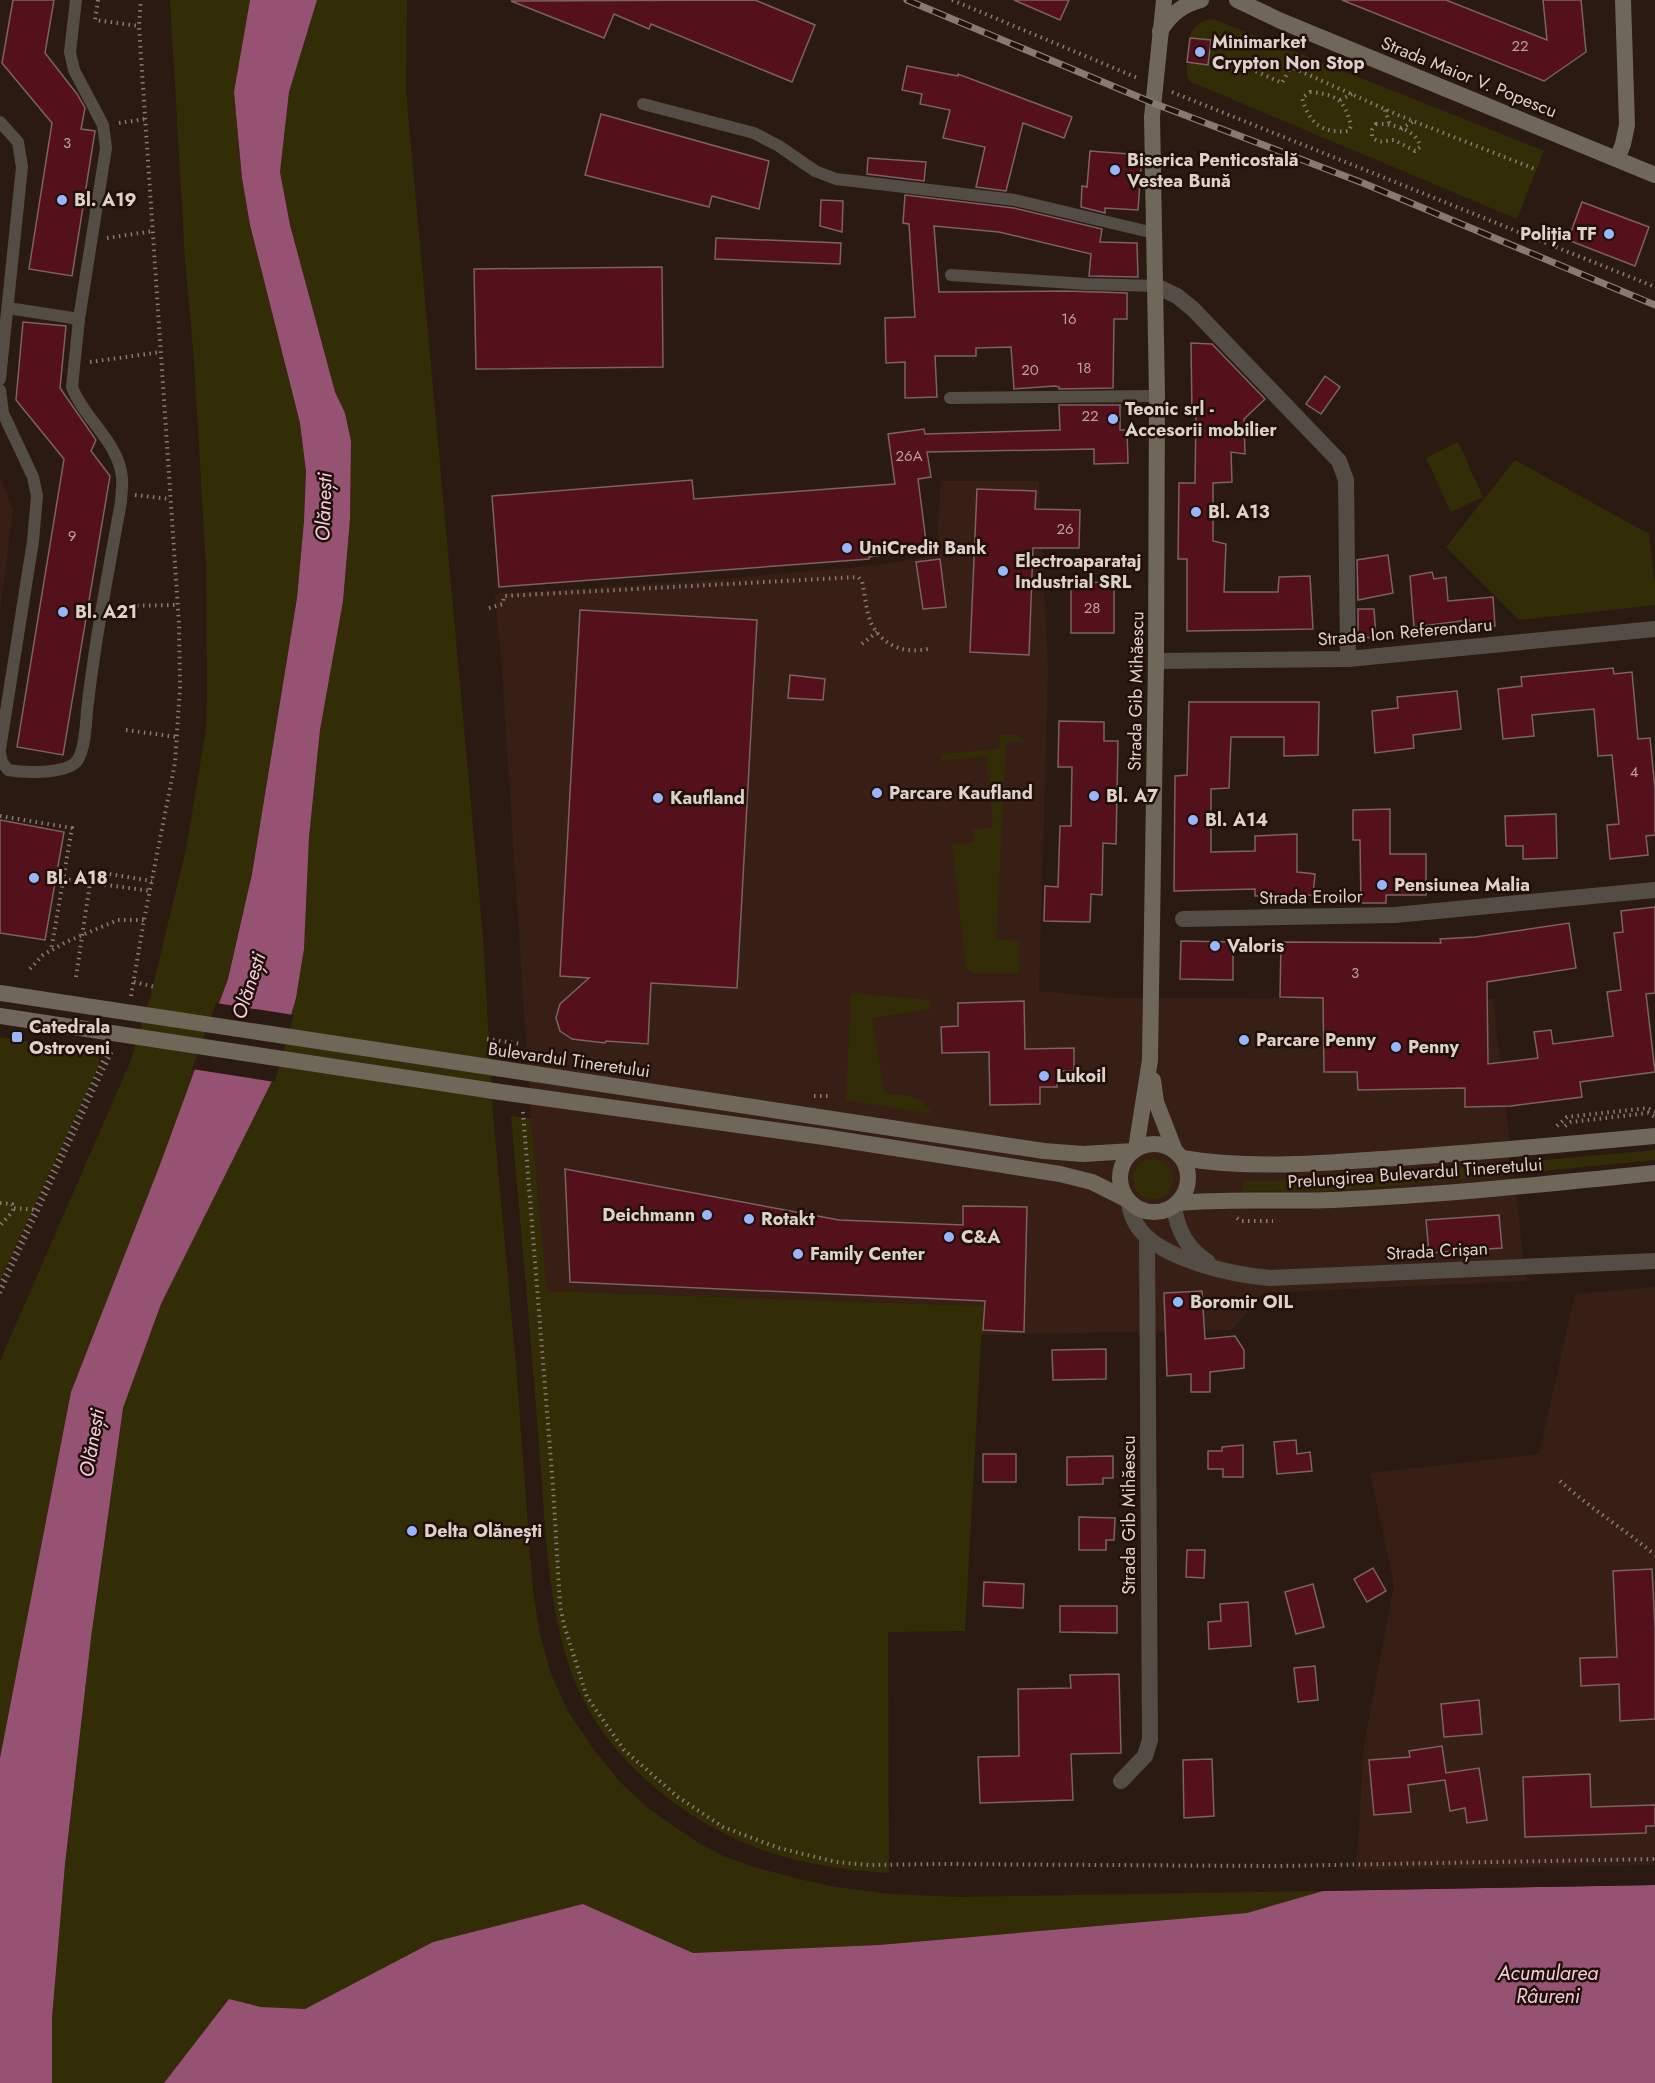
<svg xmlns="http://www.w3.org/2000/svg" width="1655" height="2083" font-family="Jost,sans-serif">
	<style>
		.built { fill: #371f15 }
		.green { fill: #332d07 }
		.water { fill: #955273 }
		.pier { fill: #2b1a12 }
		.building { fill: #54101b; stroke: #7b6263; stroke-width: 1.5 }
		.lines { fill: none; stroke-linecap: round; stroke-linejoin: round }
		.path { stroke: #897b74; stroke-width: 4; stroke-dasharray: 1.5 4.5; stroke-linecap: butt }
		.service { stroke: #534d46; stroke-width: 12 }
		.minor { stroke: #534d46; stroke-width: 16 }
		.secondary { stroke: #70675b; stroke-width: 16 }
		.rail-casing { stroke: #887972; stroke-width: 7 }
		.rail { stroke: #211009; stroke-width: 4.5; stroke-dasharray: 14; stroke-linecap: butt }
		.poi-dot { fill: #99b5fd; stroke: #211009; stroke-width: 2 }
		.labels { text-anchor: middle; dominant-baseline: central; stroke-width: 5; stroke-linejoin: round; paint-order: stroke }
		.number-label { font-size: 15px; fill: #bca1a0 }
		.poi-label { font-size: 18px; font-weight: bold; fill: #ded1cc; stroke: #211009; text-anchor: start }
		.street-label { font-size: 18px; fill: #ded1cc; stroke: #211009 }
		.water-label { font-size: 20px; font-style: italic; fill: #f6cddf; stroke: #211009 }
	</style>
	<rect width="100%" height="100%" fill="#2b1a12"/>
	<g class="built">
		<path d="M0 476 13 510 0 611Z"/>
		<path d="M941 481H1039L1048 670 1039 991 1113 998 1493 999 1526 1281 1263 1293 1232 1330 980 1335 982 1306 547 1291 531 1119 502 671 495 594 709 580 880 565 936 555Z"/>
		<path d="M1655 1287V1865L1356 1870 1364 1745 1394 1585 1370 1473 1539 1454 1575 1294Z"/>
	</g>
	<g class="green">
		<path d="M170 0H250L234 92 242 178 250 225 300 423 306 471 304 521 297 598 252 874 228 979 161 1162 71 1392 0 1758V1361L131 1060 151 994 186 849 206 729 207 689 206 567 194 361 185 259Z"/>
		<path d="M317 0H407L406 91 483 936 493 1114 516 1365 533 1591 540 1634 551 1674 567 1710 594 1750 621 1783 649 1809 697 1842 723 1856 754 1867 799 1879 836 1887 890 1894 958 1897 1323 1891 1247 1913 879 1945 693 1953 583 1904 433 1942 305 2009 261 2007 229 1999 164 2083H52V2018L65 1864 91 1638 123 1408 161 1304 272 1081 296 998 304 949 309 837 320 730 343 601 350 519 351 441 345 413 335 393 290 225 280 172 289 92Z"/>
		<path d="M1213 19 1544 151 1517 219 1191 82 1187 77V62L1208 65 1211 40 1190 38C1192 25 1201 21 1213 19Z"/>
		<path d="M1458 442 1483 497 1451 512 1426 458Z"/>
		<path d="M1515 460 1649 534 1655 583V605L1519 620 1446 547Z"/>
		<path d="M1000 735C1009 735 1020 733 1024 742H1006L996 939 1019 941V973H973L966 968 952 845 974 842 973 830 993 827 987 756 941 760V754L999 749Z"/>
		<path d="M851 993 930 1000 931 1009 872 1018 885 1094C905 1095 921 1094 932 1114L846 1100Z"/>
		<path d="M0 1037 95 1052 99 1057V1066L0 1280Z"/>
		<path d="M511 1116 531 1119 547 1291 983 1306 965 1631 888 1632 889 1873C844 1870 800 1864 757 1848 676 1817 597 1751 569 1666 545 1591 545 1511 538 1433 530 1327 520 1222 511 1116Z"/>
		<path d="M1655 1150V1160L1325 1192 1243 1191V1181L1324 1180Z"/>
		<circle cx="1153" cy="1179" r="20"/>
	</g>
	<g class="water">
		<path d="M250 0H317L289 92 280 172 290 225 335 392 345 413 351 441 350 519 343 601 320 730 309 837 304 949 296 998 272 1081 161 1304 123 1408 91 1638 65 1864 52 2018V2083H0V1758L71 1392 161 1162 228 979 252 874 297 598 304 521 306 471 300 423 250 225 242 178 234 92Z"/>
		<path d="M1655 1885V2083H164L229 1999 261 2007 305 2009 433 1942 583 1904 693 1953 879 1945 1247 1913 1323 1891Z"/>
	</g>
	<g class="pier">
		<path d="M216 1003 294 1015 275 1082 192 1069Z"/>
		<path d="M1655 1882V1885L1311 1891 1323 1888Z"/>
	</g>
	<g class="building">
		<path d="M13 0H54L45 53 77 94 85 108 81 129 95 131 72 276 29 269 52 123 2 63Z"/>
		<path d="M755 0 815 25 792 82 651 24 649 29 614 14 604 38 511 1Z"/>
		<path d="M1014 0H1069L1060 20Z"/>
		<path d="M1342 0H1446L1547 40 1543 0H1581L1586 52 1544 81Z"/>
		<path d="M1190 38 1211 40 1208 65 1187 62Z"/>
		<path d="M907 66 958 76V74L1072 117 1064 138 1023 123 1006 191 976 187 985 147 943 138 950 110 920 104 922 94 902 90Z"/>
		<path d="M601 114 769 161 759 209 712 196 709 207 585 175Z"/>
		<path d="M1090 151 1142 155 1138 210 1105 208V213L1081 207 1082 186 1087 187Z"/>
		<path d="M868 158 926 162 924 181 867 174Z"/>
		<path d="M905 195 1014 208 1102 229 1100 242 1137 243 1138 277 1089 276 1091 254 999 232 934 226 939 292 1066 291 1127 293V319H1114L1113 388 1059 389V387L1055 386 1014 389 1011 347 976 348V356H935L937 397 905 398V362L886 363 885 318 915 317 909 224 903 223Z"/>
		<path d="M821 200 843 201 842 232 820 226Z"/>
		<path d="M1582 202 1649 227 1635 266 1568 240Z"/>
		<path d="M716 238 841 243 840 264 715 259Z"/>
		<path d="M662 267 663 367 476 369 474 269Z"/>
		<path d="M23 322 66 326 60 388 96 440 91 451 110 476 63 755 17 747 64 459 16 400Z"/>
		<path d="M1191 343 1212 344 1265 399 1244 419 1245 454 1231 452 1232 482 1213 483V541L1226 544 1224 592H1278L1279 577 1310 576 1313 629 1187 631V559H1178L1179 483H1195L1196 413 1192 414Z"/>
		<path d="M1325 376 1340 387 1321 414 1306 404Z"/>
		<path d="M1059 405H1120V430H1127L1128 463 1094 464V449L927 452 931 477 918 479 927 549 869 557V559L499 587 492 496 692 480 694 499 895 484 888 434 924 429 925 434 1060 430Z"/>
		<path d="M977 489 1036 491 1035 509 1080 510 1079 548H1033L1029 655 970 652Z"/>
		<path d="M1388 555 1393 593 1358 600 1357 560Z"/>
		<path d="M940 559 946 607 923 609 916 562Z"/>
		<path d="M1432 572 1434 579 1446 577 1448 601 1493 597 1495 626 1470 629 1469 620 1414 627 1410 576Z"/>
		<path d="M1114 582V633H1071V583Z"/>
		<path d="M1358 609H1374L1376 638 1358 637Z"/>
		<path d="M580 610 757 620 737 988 651 983 648 1044 606 1041 605 1043 572 1039 560 1031 556 1018 560 1004 589 978 560 976Z"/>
		<path d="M1613 668 1614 674 1632 672 1638 739 1650 738 1655 789V835L1646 836 1648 855 1610 859 1607 825 1619 824 1612 755 1598 756 1594 709 1532 715 1534 736 1503 739 1498 689 1522 686 1521 677Z"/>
		<path d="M790 675 825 679 823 700 788 698Z"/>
		<path d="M1457 691 1461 729 1413 735 1414 748 1375 753 1372 711 1398 708 1397 697Z"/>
		<path d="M1189 702H1319L1318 755 1284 756V737H1231L1229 788 1211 789V852L1255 851V836L1297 834V872L1315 874 1313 895 1255 896V889L1174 891 1175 776 1187 775Z"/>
		<path d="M1059 721 1104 722V741H1118L1116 844 1103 843 1102 895 1091 894 1090 922 1044 921 1045 886 1058 887 1060 826H1071L1072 767H1058Z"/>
		<path d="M1390 809V854H1426V895H1386V903H1361L1360 840H1353V810Z"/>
		<path d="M1556 814 1557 858 1523 859V846H1506L1505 816Z"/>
		<path d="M0 820 64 832 45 940 0 933Z"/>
		<path d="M1655 907V993L1646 994 1655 1072 1580 1082 1582 1097 1511 1106 1465 1107V1088L1358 1090 1357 1072H1324L1323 998 1280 997 1281 942 1441 943 1440 939 1475 937 1569 923 1576 968 1487 982 1488 1064 1538 1058 1534 1032 1551 1030 1553 1044 1613 1036 1607 992 1621 990 1614 933 1623 932 1621 911Z"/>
		<path d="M1181 941 1233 942V980L1180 979Z"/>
		<path d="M1024 1001 1025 1049 1074 1048V1071H1057V1087H1040V1104L990 1105 989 1052 942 1053 941 1027 958 1026V1003Z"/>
		<path d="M565 1169 839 1220 963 1225V1206L1027 1207 1024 1332 983 1330 985 1301 570 1282Z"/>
		<path d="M1499 1215 1502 1248 1429 1253 1426 1220Z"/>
		<path d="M1202 1291 1205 1339 1235 1336 1244 1350V1368L1210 1372V1392H1191V1374L1167 1376 1164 1293Z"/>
		<path d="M1106 1349V1379L1053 1380 1052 1350Z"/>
		<path d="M1296 1440 1297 1454 1310 1452 1312 1471 1277 1474 1274 1442Z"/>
		<path d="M1243 1445V1477H1223V1469H1208V1451H1222V1447Z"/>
		<rect x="983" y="1454" width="33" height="28"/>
		<path d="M1113 1456V1478H1103V1484L1067 1485V1457Z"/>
		<path d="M1079 1517 1115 1518 1114 1540H1106V1550H1079Z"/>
		<path d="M1187 1550H1205L1204 1578 1186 1577Z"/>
		<path d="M1373 1568 1386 1591 1367 1602 1354 1579Z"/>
		<path d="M1652 1569 1655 1628V1719L1620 1721 1619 1684 1581 1686 1580 1658 1617 1657 1613 1571Z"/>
		<path d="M984 1582 1024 1584 1023 1608 983 1606Z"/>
		<path d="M1313 1584 1324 1627 1296 1634 1285 1592Z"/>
		<path d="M1248 1602 1251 1646 1209 1649 1208 1622 1221 1621 1220 1604Z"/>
		<path d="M1060 1606H1117V1633L1060 1632Z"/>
		<path d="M1315 1666 1318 1700 1298 1702 1294 1668Z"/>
		<path d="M1119 1674 1121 1753 1071 1754 1073 1800 980 1803 978 1757 1019 1756 1018 1689 1071 1688 1070 1675Z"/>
		<path d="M1479 1700 1482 1734 1444 1737 1441 1704Z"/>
		<path d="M1442 1746 1446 1773 1479 1768 1487 1820 1467 1823 1465 1808 1450 1811 1445 1780 1408 1785 1411 1812 1374 1815 1369 1760 1410 1757 1409 1751Z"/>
		<path d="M1212 1759 1214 1816 1184 1818 1183 1760Z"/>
		<path d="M1590 1774 1591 1807 1655 1805V1826H1646V1833L1525 1837 1523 1777Z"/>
	</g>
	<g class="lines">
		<g class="path">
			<path d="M98 0 95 20 139 26"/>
			<path d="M952 0 1140 79"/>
			<path d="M1298 54 1291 67 1398 115 1535 169"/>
			<path d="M1219 66 1227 59 1231 60 1282 83 1291 67"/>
			<path d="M1172 92 1655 287"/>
			<path d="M1310 92C1336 94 1345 100 1351 126L1349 131C1322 134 1309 123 1302 98Z"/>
			<path d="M1340 100 1352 94"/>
			<path d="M1385 110 1390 125"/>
			<path d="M119 123 145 119"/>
			<path d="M1376 124C1391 123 1418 130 1420 147L1415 151 1394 140C1384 140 1381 145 1372 137V130Z"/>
			<path d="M1401 129 1414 121"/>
			<path d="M107 238 154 231"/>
			<path d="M90 362 161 352"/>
			<path d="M135 495 170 499"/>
			<path d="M119 606 178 605"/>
			<path d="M489 608 503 604 504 596 858 577 862 581C865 594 866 611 871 623 883 647 907 655 931 648"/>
			<path d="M862 644 877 632"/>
			<path d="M126 730 177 737"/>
			<path d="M0 816 72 828 51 951"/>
			<path d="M63 879 151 891"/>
			<path d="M101 884 103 873 152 881"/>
			<path d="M30 969 43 955 66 942 118 920H144"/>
			<path d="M76 977 90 883"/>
			<path d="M134 982 155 987"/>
			<path d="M131 996 144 920 175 763 180 687 179 624 139 26 141 0"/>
			<path d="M487 1039 522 1044"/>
			<path d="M814 1096H828"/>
			<path d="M523 1112 553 1486 560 1605 564 1625 587 1697 624 1750 678 1797 723 1827 779 1848 836 1862 869 1865 940 1864 1278 1866 1655 1859"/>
			<path d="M1557 1126 1567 1117 1648 1108 1655 1112"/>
			<path d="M1565 1126 1571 1122 1648 1113 1655 1117"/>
			<path d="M0 1203 12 1204 14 1208 12 1212 0 1226"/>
			<path d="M14 1208 37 1210"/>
			<path d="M1237 1218 1241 1221H1273"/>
			<path d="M0 1286 108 1050"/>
			<path d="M0 1293 112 1051"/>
			<path d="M1560 1481C1590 1508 1624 1529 1655 1555"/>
		</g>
		<g class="service">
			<path d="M643 104 754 133 779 146 815 171 836 179 1015 200 1154 233"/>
			<path d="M0 122 18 142 22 167 0 379"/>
			<path d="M951 275 1086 284 1156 286"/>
			<path d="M8 308 79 319"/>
			<path d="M0 390 3 413 33 477 37 496 33 541 0 749"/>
			<path d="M950 398 1157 396"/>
			<path d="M0 753 2 762 8 770C24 773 62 774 75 763 85 755 86 723 87 710 95 641 108 572 121 502 121 495 123 486 122 478 119 442 84 419 72 387L79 319 106 148 103 125 74 70 70 52 76 0"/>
		</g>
		<g class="minor">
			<path d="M1156 286 1177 296 1193 309 1339 461 1346 480 1348 659"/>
			<path d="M1156 661 1348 659 1655 629"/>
			<path d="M1183 919 1395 915 1655 890"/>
			<path d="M1128 1201C1131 1212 1133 1222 1141 1231 1165 1260 1233 1275 1270 1278L1655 1261"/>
			<path d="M1174 1207C1178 1231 1187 1249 1208 1262"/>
			<path d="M1121 1781 1145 1756 1150 1740 1147 1238"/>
		</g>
		<g class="secondary">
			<path d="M1237 0 1281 21 1655 175"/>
			<path d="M1160 31C1171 14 1182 5 1201 0"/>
			<path d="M1617 159 1623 144 1627 125 1623 0"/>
			<path d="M0 993 1044 1151 1083 1154 1133 1151"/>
			<path d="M0 1016 500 1092 824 1137 1060 1174 1092 1182 1126 1199"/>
			<path d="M1153 1080 1156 1102 1175 1151"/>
			<circle cx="1154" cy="1178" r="34"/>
			<path d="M1136 1149 1150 1060 1156 661 1157 396 1152 117 1164 0"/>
			<path d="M1182 1158C1253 1170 1324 1163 1396 1158 1482 1152 1569 1144 1655 1136"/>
			<path d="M1178 1203C1229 1198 1281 1202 1333 1200 1440 1195 1548 1184 1655 1173"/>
		</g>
		<defs>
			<path id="rail" d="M907 0 1153 103 1363 183 1655 305"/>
		</defs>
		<use href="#rail" class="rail-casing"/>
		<use href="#rail" class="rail"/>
	</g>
	<g class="poi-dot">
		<circle cx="1200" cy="52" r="6"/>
		<circle cx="1115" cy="170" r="6"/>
		<circle cx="62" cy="200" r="6"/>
		<circle cx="1609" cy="234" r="6"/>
		<circle cx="1113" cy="419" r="6"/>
		<circle cx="1196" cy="512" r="6"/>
		<circle cx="847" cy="548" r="6"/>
		<circle cx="1003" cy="571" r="6"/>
		<circle cx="63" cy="612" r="6"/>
		<circle cx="877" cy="793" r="6"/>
		<circle cx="1094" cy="796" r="6"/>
		<circle cx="658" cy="798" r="6"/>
		<circle cx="1193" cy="820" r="6"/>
		<circle cx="34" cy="878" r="6"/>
		<circle cx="1382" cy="885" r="6"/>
		<circle cx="1215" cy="946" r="6"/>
		<rect x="11" y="1031" width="12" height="12" rx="3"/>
		<circle cx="1244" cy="1040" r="6"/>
		<circle cx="1396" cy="1047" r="6"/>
		<circle cx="1044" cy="1076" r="6"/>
		<circle cx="707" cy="1215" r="6"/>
		<circle cx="749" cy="1219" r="6"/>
		<circle cx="949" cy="1237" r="6"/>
		<circle cx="798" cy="1254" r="6"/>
		<circle cx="1178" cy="1302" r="6"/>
		<circle cx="412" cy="1531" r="6"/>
	</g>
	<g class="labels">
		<g class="number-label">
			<text x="1520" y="46">22</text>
			<text x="67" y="143">3</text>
			<text x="1069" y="319">16</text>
			<text x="1084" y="368">18</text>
			<text x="1030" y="370">20</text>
			<text x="1090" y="416">22</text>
			<text x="909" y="456">26A</text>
			<text x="1065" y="529">26</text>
			<text x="72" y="536">9</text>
			<text x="1092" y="608">28</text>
			<text x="1634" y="772">4</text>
			<text x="1355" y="973">3</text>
		</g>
		<g class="poi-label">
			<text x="1212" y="42">Minimarket<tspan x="1212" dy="21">Crypton Non Stop</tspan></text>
			<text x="1127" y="160">Biserica Penticostală<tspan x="1127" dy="21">Vestea Bună</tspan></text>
			<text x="74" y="200">Bl. A19</text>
			<text x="1597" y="234" text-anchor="end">Poliția TF</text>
			<text x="1125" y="409">Teonic srl -<tspan x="1125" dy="21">Accesorii mobilier</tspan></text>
			<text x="1208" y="512">Bl. A13</text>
			<text x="859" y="548">UniCredit Bank</text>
			<text x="1015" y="561">Electroaparataj<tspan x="1015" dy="21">Industrial SRL</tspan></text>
			<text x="75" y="612">Bl. A21</text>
			<text x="889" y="793">Parcare Kaufland</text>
			<text x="1106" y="796">Bl. A7</text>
			<text x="670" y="798">Kaufland</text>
			<text x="1205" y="820">Bl. A14</text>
			<text x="46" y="878">Bl. A18</text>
			<text x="1394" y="885">Pensiunea Malia</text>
			<text x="1227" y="946">Valoris</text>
			<text x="29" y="1027">Catedrala<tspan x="29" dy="21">Ostroveni</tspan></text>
			<text x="1256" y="1040">Parcare Penny</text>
			<text x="1408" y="1047">Penny</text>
			<text x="1056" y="1076">Lukoil</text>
			<text x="695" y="1215" text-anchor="end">Deichmann</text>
			<text x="761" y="1219">Rotakt</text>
			<text x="961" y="1237">C&amp;A</text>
			<text x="810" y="1254">Family Center</text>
			<text x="1190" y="1302">Boromir OIL</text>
			<text x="424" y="1531">Delta Olănești</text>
		</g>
		<g class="street-label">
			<text transform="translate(1469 77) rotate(22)">Strada Maior V. Popescu</text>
			<text transform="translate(1405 632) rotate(-5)">Strada Ion Referendaru</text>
			<text transform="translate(1136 691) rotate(-89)">Strada Gib Mihăescu</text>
			<text transform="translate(1311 897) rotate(-1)">Strada Eroilor</text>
			<text transform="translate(569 1060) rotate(8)">Bulevardul Tineretului</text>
			<text transform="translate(1415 1173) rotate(-4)">Prelungirea Bulevardul Tineretului</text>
			<text transform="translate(1437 1251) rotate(-3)">Strada Crișan</text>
			<text transform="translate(1129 1515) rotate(-90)">Strada Gib Mihăescu</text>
		</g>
		<g class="water-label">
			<text transform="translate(324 507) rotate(-88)">Olănești</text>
			<text transform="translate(249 986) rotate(-72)">Olănești</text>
			<text transform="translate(92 1443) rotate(-80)">Olănești</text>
			<text x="1548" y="1973">Acumularea<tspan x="1548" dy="23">Râureni</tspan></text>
		</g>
	</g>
</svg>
